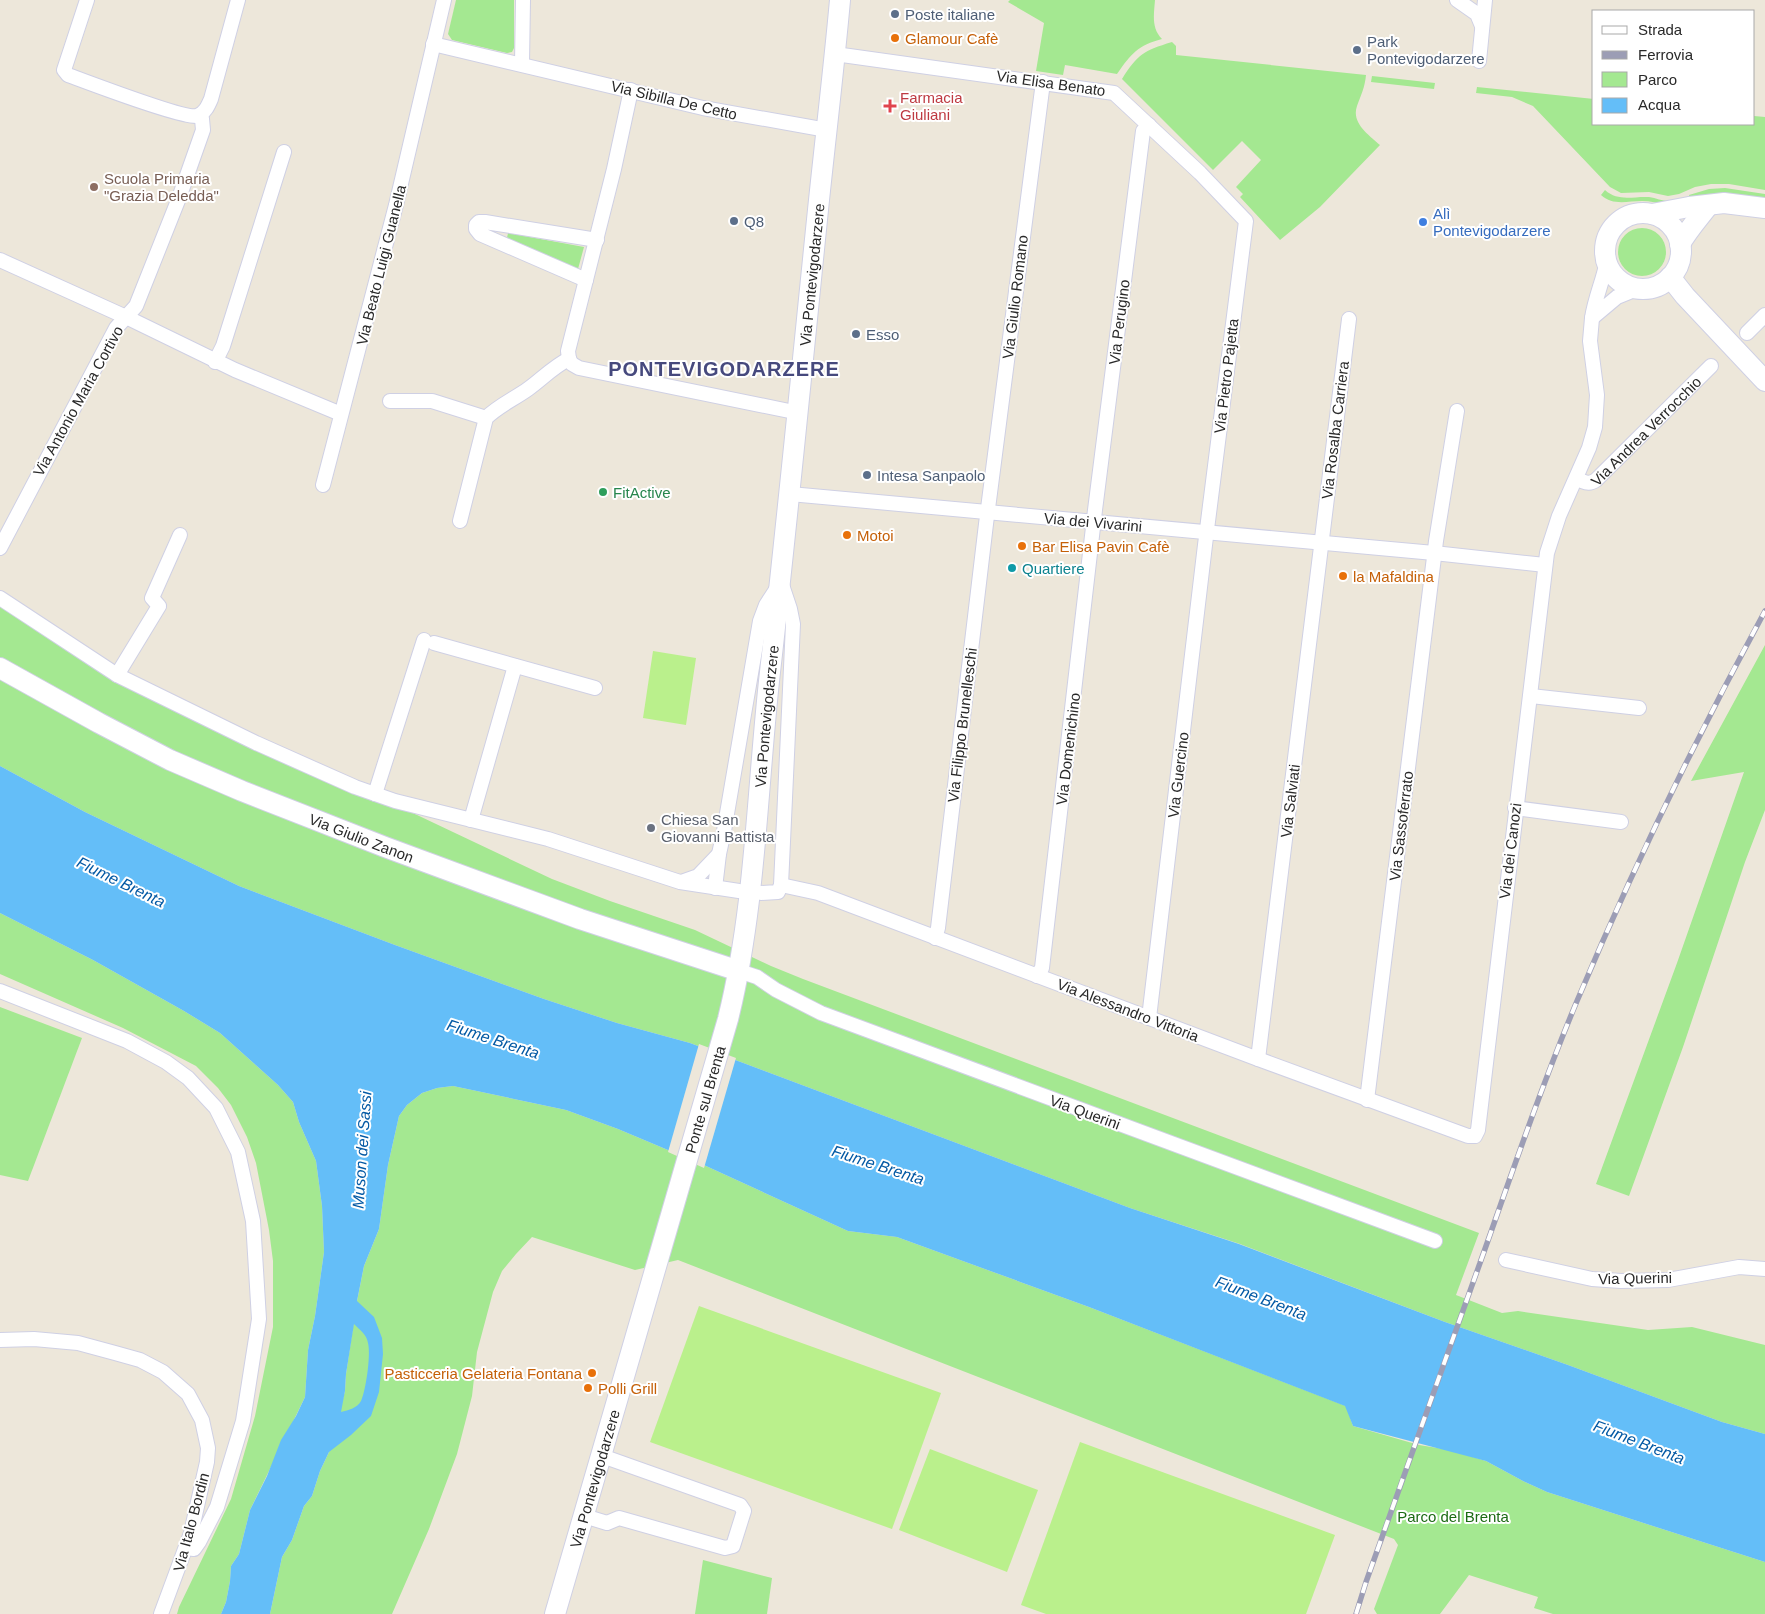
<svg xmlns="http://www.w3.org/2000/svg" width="1765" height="1614" font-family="Arial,sans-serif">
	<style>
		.green { fill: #a4e891 }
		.pitch { fill: #baf08c }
		.water { fill: #64bef8; fill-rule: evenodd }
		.pier { fill: #ede7da }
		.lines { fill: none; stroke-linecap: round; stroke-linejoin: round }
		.street-casing { stroke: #cfd0e4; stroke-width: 16 }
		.secondary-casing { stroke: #cfd0e4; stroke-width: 22 }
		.street { stroke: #fff; stroke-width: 14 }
		.secondary { stroke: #fff; stroke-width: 20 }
		.rail-casing { stroke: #9c9db5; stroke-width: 5.5 }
		.rail { stroke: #fff; stroke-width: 4; stroke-dasharray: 11; stroke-linecap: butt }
		.service-dot { fill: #5c6f8a; stroke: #fff; stroke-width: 2 }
		.food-dot { fill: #e8710a; stroke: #fff; stroke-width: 2 }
		.health-dot { fill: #e0444e; stroke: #fff; stroke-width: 2 }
		.education-dot { fill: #8d6e63; stroke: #fff; stroke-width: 2 }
		.shop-dot { fill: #3f7fe0; stroke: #fff; stroke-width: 2 }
		.leisure-dot { fill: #2e9e5b; stroke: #fff; stroke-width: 2 }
		.culture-dot { fill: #0f9aa8; stroke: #fff; stroke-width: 2 }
		.worship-dot { fill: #6b7280; stroke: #fff; stroke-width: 2 }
		.labels { text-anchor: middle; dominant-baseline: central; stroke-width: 4; stroke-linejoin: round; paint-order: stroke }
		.service-label { font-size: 15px; fill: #4e5e75; stroke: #fff; text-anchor: start }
		.food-label { font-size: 15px; fill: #c56008; stroke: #fff; text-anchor: start }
		.street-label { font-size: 15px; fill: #292929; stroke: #fff }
		.health-label { font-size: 15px; fill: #be3a42; stroke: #fff; text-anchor: start }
		.education-label { font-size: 15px; fill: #785e54; stroke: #fff; text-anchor: start }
		.shop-label { font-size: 15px; fill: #366cbe; stroke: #fff; text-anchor: start }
		.leisure-label { font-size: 15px; fill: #27864d; stroke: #fff; text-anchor: start }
		.culture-label { font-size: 15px; fill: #0d838f; stroke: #fff; text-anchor: start }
		.worship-label { font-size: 15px; fill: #5b616d; stroke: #fff; text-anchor: start }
		.park-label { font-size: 15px; fill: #1c6b14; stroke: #fff }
		.water-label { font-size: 16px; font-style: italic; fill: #0359a4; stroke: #fff }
		.district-label { font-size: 20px; font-weight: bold; letter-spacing: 1px; fill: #46497d; stroke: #fff }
	</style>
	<rect width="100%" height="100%" fill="#ede7da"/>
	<g class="green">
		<path d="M456 0H514V48L512 52 507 53 452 40 448 34Z"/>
		<path d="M1010 0H1155C1154 14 1151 28 1162 39 1138 45 1131 54 1117 74L1065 65 1063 75 1036 71 1044 23 1008 2Z"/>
		<path d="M1172 42 1176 46V55L1366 75C1365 87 1361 95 1357 106 1351 123 1369 135 1380 145L1320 207 1280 240 1240 197 1243 194 1236 187 1261 160 1242 141 1213 170 1122 79C1138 54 1143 51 1172 42Z"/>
		<path d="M1372 76 1435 83 1434 89 1371 82Z"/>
		<path d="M1477 87 1594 99V124H1754V116L1765 117V190L1729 184H1711L1695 187 1679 194 1668 196 1649 192 1621 193 1610 187 1533 106 1512 97 1476 93Z"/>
		<path d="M1725 188 1765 194V199C1736 195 1719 191 1690 199L1689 195 1709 189Z"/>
		<path d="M1605 190C1618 202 1633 196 1649 197 1656 198 1662 201 1669 201L1666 205C1658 203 1650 201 1642 201 1627 201 1613 206 1601 195Z"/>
		<circle cx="1642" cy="252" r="24"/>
		<path d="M508 233 584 247 578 269 507 238Z"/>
		<path d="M0 602 116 678 360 788 552 879 610 901 695 930 771 966 803 979 1479 1233 1456 1295 1502 1313 1518 1311 1648 1330 1692 1327 1765 1345V1434L1722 1422 1568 1365 1445 1322 1240 1244 1130 1208 690 1043 617 1023 544 999 395 945 239 886 85 812 0 766Z"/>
		<path d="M1765 645V810L1745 862 1683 1047 1629 1196 1596 1184 1677 963 1744 772 1691 781Z"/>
		<path d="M0 913 93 960 184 1011 220 1033 278 1085 293 1102 299 1122 316 1161 322 1206 324 1252 315 1316 308 1350 305 1397 250 1510 239 1554 231 1566 230 1581 226 1602 221 1614H177L179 1607 231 1499 255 1416 273 1327V1261L269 1230 256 1163 247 1137 231 1105 218 1088 196 1066 123 1028 0 974Z"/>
		<path d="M0 1007 82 1038 28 1181 0 1175Z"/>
		<path d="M453 1086 566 1110 618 1129 706 1166 848 1231 897 1237 1089 1307 1346 1406 1353 1426 1419 1445 1450 1450 1486 1461 1523 1481 1547 1492 1765 1562V1614H1553L1534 1608 1538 1597 1469 1575 1440 1614H1377L1374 1609 1398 1545 1394 1539 678 1260 635 1270 532 1237 516 1254 502 1271 493 1292 477 1352 472 1396 457 1454 429 1529 392 1614H270L282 1557 292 1540 304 1506 312 1496 320 1471 329 1452 345 1391 346 1374 357 1301 364 1266 379 1229 388 1165 399 1116 407 1105 422 1093 437 1088Z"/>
		<path d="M703 1560 772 1578 767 1614H695Z"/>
	</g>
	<g class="pitch">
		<path d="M653 651 696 658 686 725 643 718Z"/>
		<path d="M699 1306 941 1393 892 1529 650 1442Z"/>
		<path d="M1080 1442 1335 1535 1306 1614H1046L1021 1605Z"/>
		<path d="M930 1449 1038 1490 1007 1572 899 1530Z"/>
	</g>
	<path class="water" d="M0 766 85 812 239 886 395 945 544 999 617 1023 690 1043 1130 1208 1239 1244 1445 1322 1568 1365 1722 1422 1765 1434V1562L1547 1492 1523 1481 1486 1461 1353 1426 1345 1406 1089 1307 897 1237 848 1231 706 1166 618 1129 566 1110 453 1086 437 1088 422 1093 407 1105 399 1116 388 1165 379 1229 364 1266 357 1301 374 1317 382 1338 383 1354 379 1392 371 1416 351 1435 329 1452 320 1471 312 1496 304 1506 292 1540 282 1557 270 1614H221L226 1602 230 1581 231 1566 239 1554 250 1510 267 1476 281 1440 296 1416 305 1397 308 1350 315 1316 324 1252 322 1206 316 1161 299 1122 293 1102 278 1085 220 1033 184 1011 93 960 0 913ZM354 1324C360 1330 367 1335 368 1343 371 1354 366 1390 361 1401 357 1408 349 1410 341 1412L345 1391 346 1374Z"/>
	<path class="pier" d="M699 1044 736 1058 704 1168 668 1152Z"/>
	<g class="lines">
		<defs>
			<g id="street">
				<path d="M87 0 64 70 68 75C87 82 184 119 197 116 205 113 208 106 211 99L238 0"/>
				<path d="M1457 0 1477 14 1482 26"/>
				<path d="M433 44 703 108 827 130"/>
				<path d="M835 54 1114 93 1200 173 1246 221 1205 545 1149 1018"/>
				<path d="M1479 61 1485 0"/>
				<path d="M522 64 523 0"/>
				<path d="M0 260 126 317 235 370 341 414"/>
				<path d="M1607 261C1603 281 1595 298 1592 318L1617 297 1639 288"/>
				<path d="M586 280 480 234 476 229V225L479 222H485L597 240"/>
				<path d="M1747 333 1765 315"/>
				<path d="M569 359 568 351 614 169 631 90"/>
				<path d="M569 359 572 364 579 368 799 413"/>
				<path d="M215 362 223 346 284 152"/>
				<path d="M390 401H432L486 418"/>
				<path id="s1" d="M1577 479C1584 482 1589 485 1596 480L1711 366"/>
				<path d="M323 485 396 205 444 0"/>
				<path d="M790 494 1434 553 1545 565"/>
				<path d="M460 521 486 418C498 406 514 399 528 389 542 379 554 366 569 359"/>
				<path d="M0 548 116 328 136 306 179 198 203 130 202 119 200 115"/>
				<path d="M0 598 117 675 256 743 355 787 395 801 548 839 680 882 739 891"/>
				<path d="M434 643 595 688"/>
				<path d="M117 675 159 606 152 598 180 535"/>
				<path d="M1531 696 1639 708"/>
				<path d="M375 794 424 640"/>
				<path d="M1515 808 1621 822"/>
				<path d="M471 820 515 666"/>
				<path d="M681 882 698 876 719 854"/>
				<path d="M781 885 818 893 1258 1059 1468 1136H1475L1478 1130 1547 553 1559 516 1589 448 1595 427 1597 395 1590 341 1592 318"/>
				<path d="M715 888 719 854 724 831 760 621 766 605 777 588"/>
				<path d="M761 893 778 892 781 885 793 624 790 609 782 585"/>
				<path d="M935 938 938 928 986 524 1043 82"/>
				<path d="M739 971 757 977 776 990 821 1013 1435 1241"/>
				<path d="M1037 976 1042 968 1095 510 1143 131 1149 125"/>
				<path d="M0 991 127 1041 166 1062 188 1078 216 1108 238 1152 253 1221 259 1319 243 1421 217 1507 199 1542 194 1549 186 1548"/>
				<path d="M1258 1059 1349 319"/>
				<path d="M1367 1100 1436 541 1457 411"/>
				<path d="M1506 1260 1592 1279 1621 1281 1668 1280 1739 1267 1765 1269"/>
				<path d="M0 1340 34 1339 78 1343 115 1353 140 1360 163 1372 188 1394 202 1420 208 1448 207 1462 191 1533 161 1614"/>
				<path d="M584 1516 607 1523 619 1518 725 1548 733 1546 744 1511 740 1505 602 1456"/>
			</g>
			<g id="secondary">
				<circle cx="1643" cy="251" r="38"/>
				<path d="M1652 214 1689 207 1724 203 1765 208"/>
				<path d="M1680 244C1688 230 1698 219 1708 206"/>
				<path d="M1670 277 1685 296 1765 381"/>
				<path id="s2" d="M0 668 99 723 170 760 242 791 385 847 580 919 739 971"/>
				<path id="s3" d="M555 1614 728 1019C756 906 757 787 770 672 788 514 803 357 819 200 826 133 834 67 840 0"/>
			</g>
		</defs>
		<use href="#street" class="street-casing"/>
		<use href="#secondary" class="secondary-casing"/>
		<use href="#street" class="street"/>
		<use href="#secondary" class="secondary"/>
		<defs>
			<path id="rail" d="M1356 1614 1366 1582C1404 1475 1442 1369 1480 1263 1511 1176 1541 1087 1577 1001 1633 868 1696 738 1765 611"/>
		</defs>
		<use href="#rail" class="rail-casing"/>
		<use href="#rail" class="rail"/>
	</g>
	<g class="service-dot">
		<circle cx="895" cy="14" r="5"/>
		<circle cx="1357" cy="50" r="5"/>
		<circle cx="734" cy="221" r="5"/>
		<circle cx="856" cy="334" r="5"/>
		<circle cx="867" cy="475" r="5"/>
	</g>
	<g class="food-dot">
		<circle cx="895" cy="38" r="5"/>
		<circle cx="847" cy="535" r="5"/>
		<circle cx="1022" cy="546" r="5"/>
		<circle cx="1343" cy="576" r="5"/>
		<circle cx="592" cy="1373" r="5"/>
		<circle cx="588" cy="1388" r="5"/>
	</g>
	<path class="health-dot" d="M887.5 98.5h5v5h5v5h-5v5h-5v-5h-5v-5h5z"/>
	<circle class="education-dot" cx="94" cy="187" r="5"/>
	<circle class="shop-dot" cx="1423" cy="222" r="5"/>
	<circle class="leisure-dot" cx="603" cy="492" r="5"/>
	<circle class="culture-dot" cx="1012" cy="568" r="5"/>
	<circle class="worship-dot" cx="651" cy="828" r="5"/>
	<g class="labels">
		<g class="service-label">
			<text x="905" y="14">Poste italiane</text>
			<text x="1367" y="41">Park<tspan x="1367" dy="17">Pontevigodarzere</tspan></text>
			<text x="744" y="221">Q8</text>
			<text x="866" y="334">Esso</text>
			<text x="877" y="475">Intesa Sanpaolo</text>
		</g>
		<g class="food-label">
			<text x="905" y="38">Glamour Cafè</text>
			<text x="857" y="535">Motoi</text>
			<text x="1032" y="546">Bar Elisa Pavin Cafè</text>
			<text x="1353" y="576">la Mafaldina</text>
			<text x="582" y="1373" text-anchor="end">Pasticceria Gelateria Fontana</text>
			<text x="598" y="1388">Polli Grill</text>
		</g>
		<g class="street-label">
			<text transform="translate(1051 83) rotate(8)">Via Elisa Benato</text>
			<text transform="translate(674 100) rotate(13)">Via Sibilla De Cetto</text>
			<text transform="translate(381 265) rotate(-76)">Via Beato Luigi Guanella</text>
			<text stroke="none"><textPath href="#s3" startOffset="1369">Via Pontevigodarzere</textPath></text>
			<text transform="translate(1015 297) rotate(-83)">Via Giulio Romano</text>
			<text transform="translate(1119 322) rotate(-83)">Via Perugino</text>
			<text transform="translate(1226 376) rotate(-83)">Via Pietro Pajetta</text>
			<text transform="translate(78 401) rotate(-61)">Via Antonio Maria Cortivo</text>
			<text stroke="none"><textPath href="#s1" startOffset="90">Via Andrea Verrocchio</textPath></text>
			<text transform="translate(1335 430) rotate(-83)">Via Rosalba Carriera</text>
			<text transform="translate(1093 522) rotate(5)">Via dei Vivarini</text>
			<text stroke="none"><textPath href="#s3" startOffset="925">Via Pontevigodarzere</textPath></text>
			<text transform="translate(962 725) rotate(-83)">Via Filippo Brunelleschi</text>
			<text transform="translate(1068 749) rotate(-83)">Via Domenichino</text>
			<text transform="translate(1178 775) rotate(-83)">Via Guercino</text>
			<text transform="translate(1290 801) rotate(-83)">Via Salviati</text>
			<text transform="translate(1401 826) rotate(-83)">Via Sassoferrato</text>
			<text stroke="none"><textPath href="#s2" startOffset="400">Via Giulio Zanon</textPath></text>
			<text transform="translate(1510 851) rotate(-83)">Via dei Canozi</text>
			<text transform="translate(1128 1010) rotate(21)">Via Alessandro Vittoria</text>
			<text stroke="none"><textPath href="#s3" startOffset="536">Ponte sul Brenta</textPath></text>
			<text transform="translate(1085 1112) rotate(20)">Via Querini</text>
			<text transform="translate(1635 1278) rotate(-1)">Via Querini</text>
			<text stroke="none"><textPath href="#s3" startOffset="141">Via Pontevigodarzere</textPath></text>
			<text transform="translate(191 1522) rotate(-75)">Via Italo Bordin</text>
		</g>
		<g class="health-label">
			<text x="900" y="97">Farmacia<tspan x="900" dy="17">Giuliani</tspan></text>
		</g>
		<g class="education-label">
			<text x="104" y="178">Scuola Primaria<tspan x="104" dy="17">"Grazia Deledda"</tspan></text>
		</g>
		<g class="shop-label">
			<text x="1433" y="213">Alì<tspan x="1433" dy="17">Pontevigodarzere</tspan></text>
		</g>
		<g class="leisure-label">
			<text x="613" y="492">FitActive</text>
		</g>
		<g class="culture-label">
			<text x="1022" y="568">Quartiere</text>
		</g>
		<g class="worship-label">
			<text x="661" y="819">Chiesa San<tspan x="661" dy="17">Giovanni Battista</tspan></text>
		</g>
		<g class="park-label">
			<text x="1453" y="1516">Parco del Brenta</text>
		</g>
		<g class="water-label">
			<text transform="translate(121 882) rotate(26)">Fiume Brenta</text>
			<text transform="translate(493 1039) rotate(18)">Fiume Brenta</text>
			<text transform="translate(362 1150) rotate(-86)">Muson dei Sassi</text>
			<text transform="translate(878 1165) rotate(18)">Fiume Brenta</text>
			<text transform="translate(1261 1298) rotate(21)">Fiume Brenta</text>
			<text transform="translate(1639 1442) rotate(21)">Fiume Brenta</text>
		</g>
		<g class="district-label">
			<text x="724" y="369">PONTEVIGODARZERE</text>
		</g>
	</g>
	<rect x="1592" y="10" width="162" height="115" fill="#ffffff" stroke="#a9a9a9"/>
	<rect x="1602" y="26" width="25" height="8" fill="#ffffff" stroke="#a9a9a9"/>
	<text x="1638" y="35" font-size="15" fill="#292929">Strada</text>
	<rect x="1602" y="51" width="25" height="8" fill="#9c9db5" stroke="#a9a9a9"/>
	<text x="1638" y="60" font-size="15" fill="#292929">Ferrovia</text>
	<rect x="1602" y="72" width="25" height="15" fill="#a4e891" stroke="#a9a9a9"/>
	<text x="1638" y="85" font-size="15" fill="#292929">Parco</text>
	<rect x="1602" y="98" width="25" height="15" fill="#64bef8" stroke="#a9a9a9"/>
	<text x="1638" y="110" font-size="15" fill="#292929">Acqua</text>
</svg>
